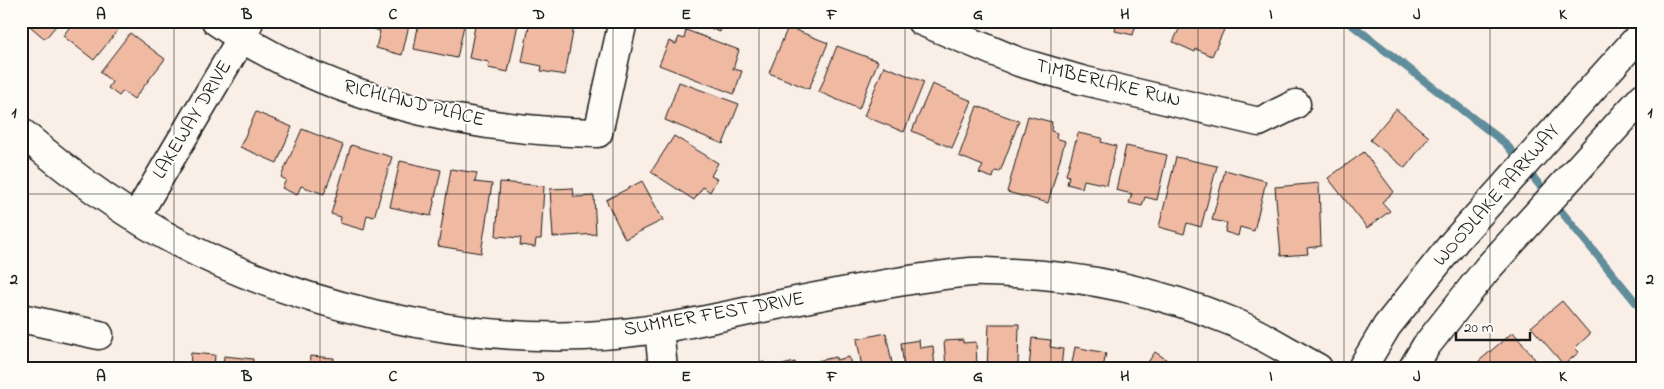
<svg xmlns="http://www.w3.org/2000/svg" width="1664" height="389" font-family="'Indie Flower',sans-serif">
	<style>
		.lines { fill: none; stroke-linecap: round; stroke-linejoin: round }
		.stream { stroke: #608d9b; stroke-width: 8 }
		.building { fill: #efb9a2; stroke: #1c1c1c }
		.street-casing { stroke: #1c1c1c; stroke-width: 31 }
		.secondary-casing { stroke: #1c1c1c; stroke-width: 31 }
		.street { stroke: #fdfcf7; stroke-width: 28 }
		.secondary { stroke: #fdfcf7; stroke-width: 28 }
		.grid { fill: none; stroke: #1c1c1c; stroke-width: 1; stroke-opacity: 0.55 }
		.labels { text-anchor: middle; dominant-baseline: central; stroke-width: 4; stroke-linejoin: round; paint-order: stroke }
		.street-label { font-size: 20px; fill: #1c1c1c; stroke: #fdfcf7 }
		.neatline { fill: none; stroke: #1c1c1c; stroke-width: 2 }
		.grid-label { font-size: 16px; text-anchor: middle; font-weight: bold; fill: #1c1c1c }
	</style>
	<rect width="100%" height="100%" fill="#faefe6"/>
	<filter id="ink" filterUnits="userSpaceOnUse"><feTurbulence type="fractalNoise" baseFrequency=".02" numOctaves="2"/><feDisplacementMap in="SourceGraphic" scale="10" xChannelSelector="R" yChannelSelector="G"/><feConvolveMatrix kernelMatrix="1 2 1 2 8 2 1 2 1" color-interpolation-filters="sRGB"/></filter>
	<g filter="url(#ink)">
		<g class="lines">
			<path class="stream" d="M1347 21 1505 143 1643 311"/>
		</g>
		<g class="building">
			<path d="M24 21H60L45 39Z"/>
			<path d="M74 21H118L122 25 94 60 63 36Z"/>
			<path d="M366 21H410L402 55 376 48 380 31 374 29 375 25Z"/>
			<path d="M419 21H465L457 58 414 49Z"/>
			<path d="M476 21 518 24 508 72 488 68 489 62 469 58Z"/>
			<path d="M530 21H575L565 75 541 71 542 66 522 62Z"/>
			<path d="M692 21H723L720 32Z"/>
			<path d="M1096 21H1137L1133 35 1115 31 1116 26Z"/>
			<path d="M1183 21H1228L1212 56 1196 49 1195 52 1173 42Z"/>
			<path d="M788 27 828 43 809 89 769 73Z"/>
			<path d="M686 30 739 50 733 69 742 71 734 94 659 65 669 41 676 44 679 37 684 39Z"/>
			<path d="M130 33 165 59 134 99 123 91 119 96 108 88 112 82 100 72Z"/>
			<path d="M837 46 878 61 859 109 819 92Z"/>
			<path d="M884 66 924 82 904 132 864 116Z"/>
			<path d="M679 82 739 104 723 144 665 120Z"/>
			<path d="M932 84 972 101 952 148 912 131Z"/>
			<path d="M977 106 1019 121 1000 172 995 171 993 178 979 173 983 166 959 156Z"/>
			<path d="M1396 109 1429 137 1405 168 1370 140Z"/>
			<path d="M256 112 292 127 277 163 240 147Z"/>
			<path d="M1028 116 1052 122 1051 131 1057 133 1056 138 1065 141 1048 203 1007 192Z"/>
			<path d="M302 129 343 145 324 194 301 186 297 195 282 188 286 180 281 177Z"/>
			<path d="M1078 133 1102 138 1101 142 1116 146 1107 185 1084 180 1082 188 1067 184 1069 176 1066 175Z"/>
			<path d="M674 136 718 163 711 176 717 179 710 192 703 187 694 200 651 172Z"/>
			<path d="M351 145 392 157 374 217 367 215 364 230 340 223 341 217 331 214Z"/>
			<path d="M1126 146 1167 155 1157 200 1145 197 1142 206 1129 203 1132 194 1116 190Z"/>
			<path d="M1364 152 1394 192 1382 202 1390 211 1367 228 1328 178Z"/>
			<path d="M1176 157 1217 166 1201 227 1187 223 1184 234 1159 227Z"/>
			<path d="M400 161 441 170 431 216 390 207Z"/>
			<path d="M451 169 477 173 475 182 492 184 481 253 438 246Z"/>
			<path d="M1225 170 1266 181 1254 231 1240 227 1238 236 1225 232 1227 223 1212 220Z"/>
			<path d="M642 181 663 220 625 239 606 200Z"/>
			<path d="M500 182 544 186 541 239H536L535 247 520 245 521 238 496 236Z"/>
			<path d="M1319 183 1321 246 1307 248 1308 254 1281 256 1275 187Z"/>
			<path d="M573 188 574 197 594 196 596 234 553 237 550 189Z"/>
			<path d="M1562 301 1590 334 1575 348 1579 352 1564 365 1531 327Z"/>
			<path d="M989 324H1019L1018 368H987Z"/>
			<path d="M1513 332 1542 368H1485L1479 361Z"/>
			<path d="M886 333 893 368H862L857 339Z"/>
			<path d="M1032 338 1051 340 1050 347 1063 349 1061 368H1029Z"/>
			<path d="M919 340 920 348 933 346 935 368H904L901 343Z"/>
			<path d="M963 340V343L976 342 977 368H946L944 341Z"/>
			<path d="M1075 347 1106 353 1103 368H1071Z"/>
			<path d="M1155 352 1170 362 1168 365 1172 368H1144Z"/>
			<path d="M191 353 215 355 214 368H190Z"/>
			<path d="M224 356 253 359 252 368H223Z"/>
			<path d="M310 356 334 358 333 368H309Z"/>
			<path d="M836 357V360L849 357 852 368H818L817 361Z"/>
			<path d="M764 362 765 368 739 367Z"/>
			<path d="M795 362 797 368H778V366Z"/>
			<path d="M342 363 370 366 342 368Z"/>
		</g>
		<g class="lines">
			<defs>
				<g id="street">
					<path d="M216 21C325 98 466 131 598 133L623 21"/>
					<path d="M921 21 1019 62 1081 80 1259 122 1296 104"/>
					<path d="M136 217 241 39 249 22"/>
					<path d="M21 318 99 335"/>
					<path d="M659 329 663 368"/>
				</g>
				<g id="secondary">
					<path d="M21 132C67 171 125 215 179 243 297 305 451 341 584 336 671 333 756 307 842 292 884 284 928 276 971 272 984 271 999 273 1012 273 1088 276 1163 293 1233 322 1262 334 1290 353 1318 368"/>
					<path d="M1362 368 1387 326 1455 241 1643 32"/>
					<path d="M1413 368 1426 346 1487 269 1643 97"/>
				</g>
			</defs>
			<use href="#street" class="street-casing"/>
			<use href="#secondary" class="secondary-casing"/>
			<use href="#street" class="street"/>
			<use href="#secondary" class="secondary"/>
		</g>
	</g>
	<path class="grid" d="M174 21V368M320 21V368M466 21V368M613 21V368M759 21V368M905 21V368M1051 21V368M1198 21V368M1344 21V368M1490 21V368M21 194H1643"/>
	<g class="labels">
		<g class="street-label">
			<text transform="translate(1108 84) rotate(14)">TIMBERLAKE RUN</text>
			<text transform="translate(414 104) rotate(14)">RICHLAND PLACE</text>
			<text transform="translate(193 120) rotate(-59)">LAKEWAY DRIVE</text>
			<text transform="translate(1497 196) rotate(-49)">WOODLAKE PARKWAY</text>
			<text transform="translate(714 315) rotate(-10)">SUMMER FEST DRIVE</text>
		</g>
	</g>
	<rect width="1664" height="389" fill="none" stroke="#fdfcf7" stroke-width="55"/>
	<path d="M1456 332v8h74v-8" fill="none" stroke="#1c1c1c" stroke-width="2.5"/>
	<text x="1464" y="332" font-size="15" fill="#1c1c1c" stroke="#fdfcf7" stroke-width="4" paint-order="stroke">20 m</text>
	<rect x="28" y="28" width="1608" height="334" class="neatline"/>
	<g class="grid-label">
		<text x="101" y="19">A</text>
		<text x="247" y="19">B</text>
		<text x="393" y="19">C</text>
		<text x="539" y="19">D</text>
		<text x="686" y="19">E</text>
		<text x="832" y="19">F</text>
		<text x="978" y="19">G</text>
		<text x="1125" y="19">H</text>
		<text x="1271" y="19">I</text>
		<text x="1417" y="19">J</text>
		<text x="1563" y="19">K</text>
		<text x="14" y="117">1</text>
		<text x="1650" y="117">1</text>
		<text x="14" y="284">2</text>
		<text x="1650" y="284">2</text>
		<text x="101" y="381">A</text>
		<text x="247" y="381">B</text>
		<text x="393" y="381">C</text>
		<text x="539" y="381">D</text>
		<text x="686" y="381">E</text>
		<text x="832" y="381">F</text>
		<text x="978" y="381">G</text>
		<text x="1125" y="381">H</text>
		<text x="1271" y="381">I</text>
		<text x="1417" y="381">J</text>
		<text x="1563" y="381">K</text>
	</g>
</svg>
